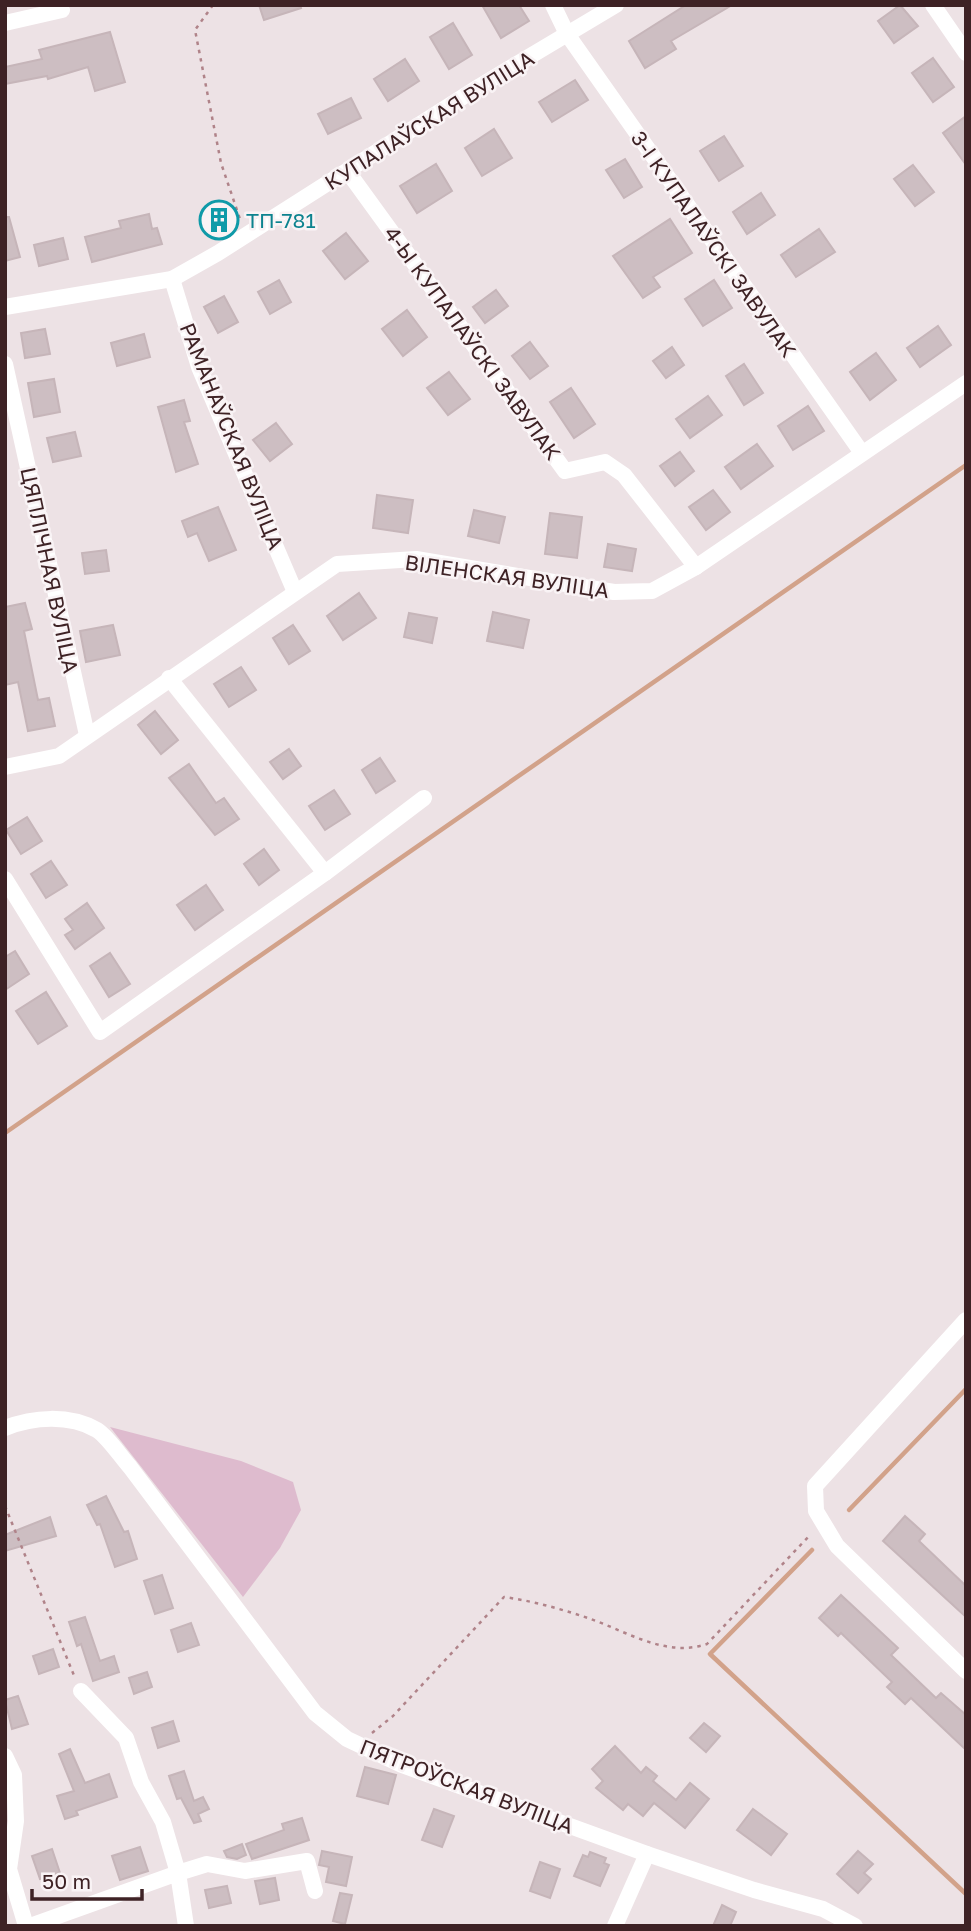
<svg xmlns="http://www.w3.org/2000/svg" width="971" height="1931" font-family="'Golos Text',sans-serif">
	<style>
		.green { fill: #debbce }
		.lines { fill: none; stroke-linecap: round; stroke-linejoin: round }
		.stream { stroke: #d2a28a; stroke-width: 4.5 }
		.building { fill: #cdbec2; stroke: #c6b5b9; stroke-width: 2 }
		.path { stroke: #b08389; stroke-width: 2.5; stroke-dasharray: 3.5 5; stroke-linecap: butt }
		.minor { stroke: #fff; stroke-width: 16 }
		.labels { text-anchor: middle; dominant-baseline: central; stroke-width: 5; stroke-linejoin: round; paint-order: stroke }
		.street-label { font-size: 21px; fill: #3e2225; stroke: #f9f3f5 }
		.culture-label { font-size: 21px; fill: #0d838f; stroke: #f9f3f5; text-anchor: start }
	</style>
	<rect width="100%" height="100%" fill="#ede2e5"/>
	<path class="green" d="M110 1427 241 1461 293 1482 301 1510 280 1548 243 1597Z"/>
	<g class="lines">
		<g class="stream">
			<path d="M5 1133 966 465"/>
			<path d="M849 1510 966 1389"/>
			<path d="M812 1550 710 1654 966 1894"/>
		</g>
	</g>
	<g class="building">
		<path d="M259 5H300L301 8 264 20Z"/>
		<path d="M482 5H519L529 21 501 38Z"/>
		<path d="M686 5H732L671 41 676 49 645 68 629 41Z"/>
		<path d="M900 5 918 26 894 43 878 21Z"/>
		<path d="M453 23 472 55 449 69 430 37Z"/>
		<path d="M110 32 125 82 95 91 88 67 48 79 47 76 5 84V67L42 59 39 50Z"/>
		<path d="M933 58 954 87 933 102 912 73Z"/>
		<path d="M405 59 419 81 388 101 374 79Z"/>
		<path d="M575 80 588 100 552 122 539 102Z"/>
		<path d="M351 98 361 118 328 134 318 114Z"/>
		<path d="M966 116V165L943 133Z"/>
		<path d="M494 129 512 158 482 176 465 148Z"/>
		<path d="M724 136 743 166 719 181 700 151Z"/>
		<path d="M625 159 642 187 624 198 606 170Z"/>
		<path d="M436 164 452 191 417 213 400 186Z"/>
		<path d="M913 165 934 192 915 206 894 179Z"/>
		<path d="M761 193 775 215 747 234 733 212Z"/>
		<path d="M222 209 229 224 215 230 209 216Z"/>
		<path d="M149 214 152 229 157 228 162 244 92 262 85 237 121 228 119 221Z"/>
		<path d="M5 217H9L20 257 5 261Z"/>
		<path d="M670 219 692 253 653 277 660 287 643 298 613 256Z"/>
		<path d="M819 229 835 252 796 277 781 255Z"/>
		<path d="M346 233 368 261 345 279 323 251Z"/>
		<path d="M63 238 68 259 39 266 34 245Z"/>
		<path d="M279 280 291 302 270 314 258 292Z"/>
		<path d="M714 280 732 308 703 326 685 299Z"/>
		<path d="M496 290 508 306 485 323 473 307Z"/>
		<path d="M224 296 238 322 218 333 204 307Z"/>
		<path d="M407 310 427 337 403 356 382 329Z"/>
		<path d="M938 326 951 345 920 367 907 348Z"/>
		<path d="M45 329 50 354 25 358 21 333Z"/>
		<path d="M144 334 150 357 117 366 111 343Z"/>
		<path d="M530 342 548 366 530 379 512 356Z"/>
		<path d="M672 347 684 365 666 378 653 361Z"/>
		<path d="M876 353 896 380 870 400 850 372Z"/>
		<path d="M744 364 763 393 744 405 726 376Z"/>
		<path d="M449 372 470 399 448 415 427 388Z"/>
		<path d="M54 379 60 412 34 417 28 383Z"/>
		<path d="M571 388 595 424 574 438 550 402Z"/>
		<path d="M708 396 722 415 690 438 676 419Z"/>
		<path d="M184 400 190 421 184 422 198 464 176 472 158 407Z"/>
		<path d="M808 406 824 431 793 450 778 426Z"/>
		<path d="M276 423 292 444 270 461 253 440Z"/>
		<path d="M75 432 81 456 53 462 47 438Z"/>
		<path d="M757 444 773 466 741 489 725 467Z"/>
		<path d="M680 452 694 471 675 486 660 466Z"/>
		<path d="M713 490 730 512 706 530 689 507Z"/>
		<path d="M377 495 413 500 408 533 373 528Z"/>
		<path d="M218 507 236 550 209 561 197 533 188 537 182 521Z"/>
		<path d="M474 510 505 517 499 543 468 536Z"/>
		<path d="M550 513 582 517 577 558 545 554Z"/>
		<path d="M608 544 636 549 632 571 604 567Z"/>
		<path d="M106 550 109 571 85 574 82 553Z"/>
		<path d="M359 593 376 618 343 640 327 616Z"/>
		<path d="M25 603 32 629 24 631 38 700 49 698 55 726 28 731 18 682 5 685V607Z"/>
		<path d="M493 612 529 620 523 648 487 641Z"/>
		<path d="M409 613 437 618 432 643 404 637Z"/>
		<path d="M113 625 120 655 86 662 80 631Z"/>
		<path d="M293 625 310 651 289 664 273 638Z"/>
		<path d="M241 667 256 690 229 707 214 684Z"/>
		<path d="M155 711 178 740 161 754 138 725Z"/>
		<path d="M289 749 301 766 283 779 270 762Z"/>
		<path d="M380 758 395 781 376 793 362 770Z"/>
		<path d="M189 764 216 803 224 798 239 819 215 835 169 778Z"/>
		<path d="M334 790 350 814 325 830 309 806Z"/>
		<path d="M27 817 42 841 21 854 6 830Z"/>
		<path d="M264 849 279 870 259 885 244 864Z"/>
		<path d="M51 861 67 885 46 898 31 874Z"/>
		<path d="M206 885 223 910 195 930 177 905Z"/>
		<path d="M87 903 104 928 75 949 65 935 73 930 65 919Z"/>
		<path d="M15 951 29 974 5 990V957Z"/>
		<path d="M110 953 130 984 109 997 90 966Z"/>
		<path d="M46 992 67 1026 38 1044 16 1011Z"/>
		<path d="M106 1496 124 1532 128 1531 137 1559 115 1567 100 1524 97 1525 87 1505Z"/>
		<path d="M905 1516 925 1534 919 1541 966 1586V1617L883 1541Z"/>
		<path d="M50 1517 56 1536 5 1551V1535Z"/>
		<path d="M162 1575 173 1608 155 1614 144 1581Z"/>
		<path d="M841 1595 898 1648 891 1655 936 1698 941 1693 966 1715V1750L911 1698 905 1704 887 1687 892 1682 841 1633 838 1636 819 1618Z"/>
		<path d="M85 1617 100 1661 114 1656 119 1672 93 1681 81 1644 77 1646 69 1622Z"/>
		<path d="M191 1623 199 1645 178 1652 171 1630Z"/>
		<path d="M53 1649 59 1667 39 1674 33 1656Z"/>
		<path d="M147 1672 152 1687 134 1694 129 1678Z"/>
		<path d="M18 1696 28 1724 12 1729 5 1700Z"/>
		<path d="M173 1721 179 1741 158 1748 152 1728Z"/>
		<path d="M704 1723 720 1736 706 1752 690 1738Z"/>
		<path d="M615 1746 641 1773 646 1767 657 1776 653 1781 676 1800 690 1783 709 1799 685 1828 654 1803 643 1816 628 1804 623 1810 596 1788 603 1781 592 1769Z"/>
		<path d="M70 1749 85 1783 109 1774 117 1797 76 1811 78 1815 65 1819 57 1796 74 1791 59 1754Z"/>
		<path d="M365 1767 396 1775 388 1804 357 1796Z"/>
		<path d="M184 1771 194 1801 203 1797 209 1809 198 1814 201 1821 194 1823 181 1798 177 1799 169 1776Z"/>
		<path d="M434 1809 454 1816 442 1847 422 1840Z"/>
		<path d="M753 1809 787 1834 771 1855 737 1830Z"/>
		<path d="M302 1818 309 1840 252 1859 246 1844 284 1830 282 1824Z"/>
		<path d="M242 1844 246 1855 237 1859 227 1857 224 1851Z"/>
		<path d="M140 1847 148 1871 120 1880 112 1856Z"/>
		<path d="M52 1849 60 1873 40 1879 32 1856Z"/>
		<path d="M322 1851 352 1857 346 1886 326 1882 329 1867 319 1865Z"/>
		<path d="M858 1851 873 1864 864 1873 871 1879 858 1893 837 1874Z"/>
		<path d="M590 1852 606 1858 604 1863 609 1865 600 1886 574 1876 583 1855 588 1857Z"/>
		<path d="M540 1862 560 1869 550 1898 530 1891Z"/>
		<path d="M275 1878 279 1900 260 1904 255 1881Z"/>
		<path d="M227 1886 231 1903 209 1908 205 1890Z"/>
		<path d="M340 1893 352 1895 345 1924 333 1921Z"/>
		<path d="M722 1905 736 1912 730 1926H713Z"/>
	</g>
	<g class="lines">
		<g class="path">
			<path d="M213 5 195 30 221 163 241 222"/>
			<path d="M5 1506 75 1678"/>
			<path d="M372 1733 393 1716 504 1597C533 1601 561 1609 588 1618 626 1631 666 1658 707 1644L811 1534"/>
		</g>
		<g class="minor">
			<path d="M553 5 567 34 862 453"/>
			<path d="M933 5 966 53"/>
			<path d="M5 23 62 10"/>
			<path d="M348 172 565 471 605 462 624 475 696 567"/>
			<path d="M172 279 199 367 295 592"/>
			<path d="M5 307 172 279 218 253 480 86 616 5"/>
			<path d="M5 364 87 735"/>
			<path d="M169 678 325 873"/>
			<path d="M5 767 59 756 337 564 416 559 614 592 652 591 696 567 966 383"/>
			<path d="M5 879 100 1032 325 873 424 798"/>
			<path d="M966 1320 815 1486 816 1511 837 1546 966 1671"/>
			<path d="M5 1428C33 1417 69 1414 97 1430 109 1438 120 1456 130 1467L315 1713 347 1739 402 1765 647 1854 754 1890 823 1909 855 1926"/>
			<path d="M81 1691 126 1738 141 1782 163 1822 178 1873 207 1864 245 1871 307 1861 315 1891"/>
			<path d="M5 1756 14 1775 16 1821 9 1869 26 1926"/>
			<path d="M30 1926 178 1873 186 1926"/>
			<path d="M615 1926 647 1854"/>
		</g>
	</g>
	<defs>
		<symbol id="building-ring" viewBox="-11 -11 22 22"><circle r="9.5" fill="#f9f3f5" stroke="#0f9aa8" stroke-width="1.5"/><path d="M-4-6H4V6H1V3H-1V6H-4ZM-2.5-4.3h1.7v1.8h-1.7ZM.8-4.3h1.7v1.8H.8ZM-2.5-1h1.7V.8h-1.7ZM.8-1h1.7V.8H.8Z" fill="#0f9aa8"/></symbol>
	</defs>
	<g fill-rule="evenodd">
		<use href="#building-ring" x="197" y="198" width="44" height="44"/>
	</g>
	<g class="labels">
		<g class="street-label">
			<text transform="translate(429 120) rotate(-32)">КУПАЛАЎСКАЯ ВУЛІЦА</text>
			<text transform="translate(714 244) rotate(55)">3-І КУПАЛАЎСКІ ЗАВУЛАК</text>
			<text transform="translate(473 343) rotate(54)">4-Ы КУПАЛАЎСКІ ЗАВУЛАК</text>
			<text transform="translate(232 436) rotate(68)">РАМАНАЎСКАЯ ВУЛІЦА</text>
			<text transform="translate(50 570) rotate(78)">ЦЯПЛІЧНАЯ ВУЛІЦА</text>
			<text transform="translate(507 576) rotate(8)">ВІЛЕНСКАЯ ВУЛІЦА</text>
			<text transform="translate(467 1786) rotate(21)">ПЯТРОЎСКАЯ ВУЛІЦА</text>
		</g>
		<g class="culture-label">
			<text x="246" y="220">ТП-781</text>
		</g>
	</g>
	<rect width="971" height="1931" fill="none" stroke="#3e2225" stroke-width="14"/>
	<path d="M32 1889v10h110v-10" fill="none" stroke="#3e2225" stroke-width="3.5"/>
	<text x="42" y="1889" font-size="21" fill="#3e2225" stroke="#f9f3f5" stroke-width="5" paint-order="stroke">50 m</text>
</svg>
